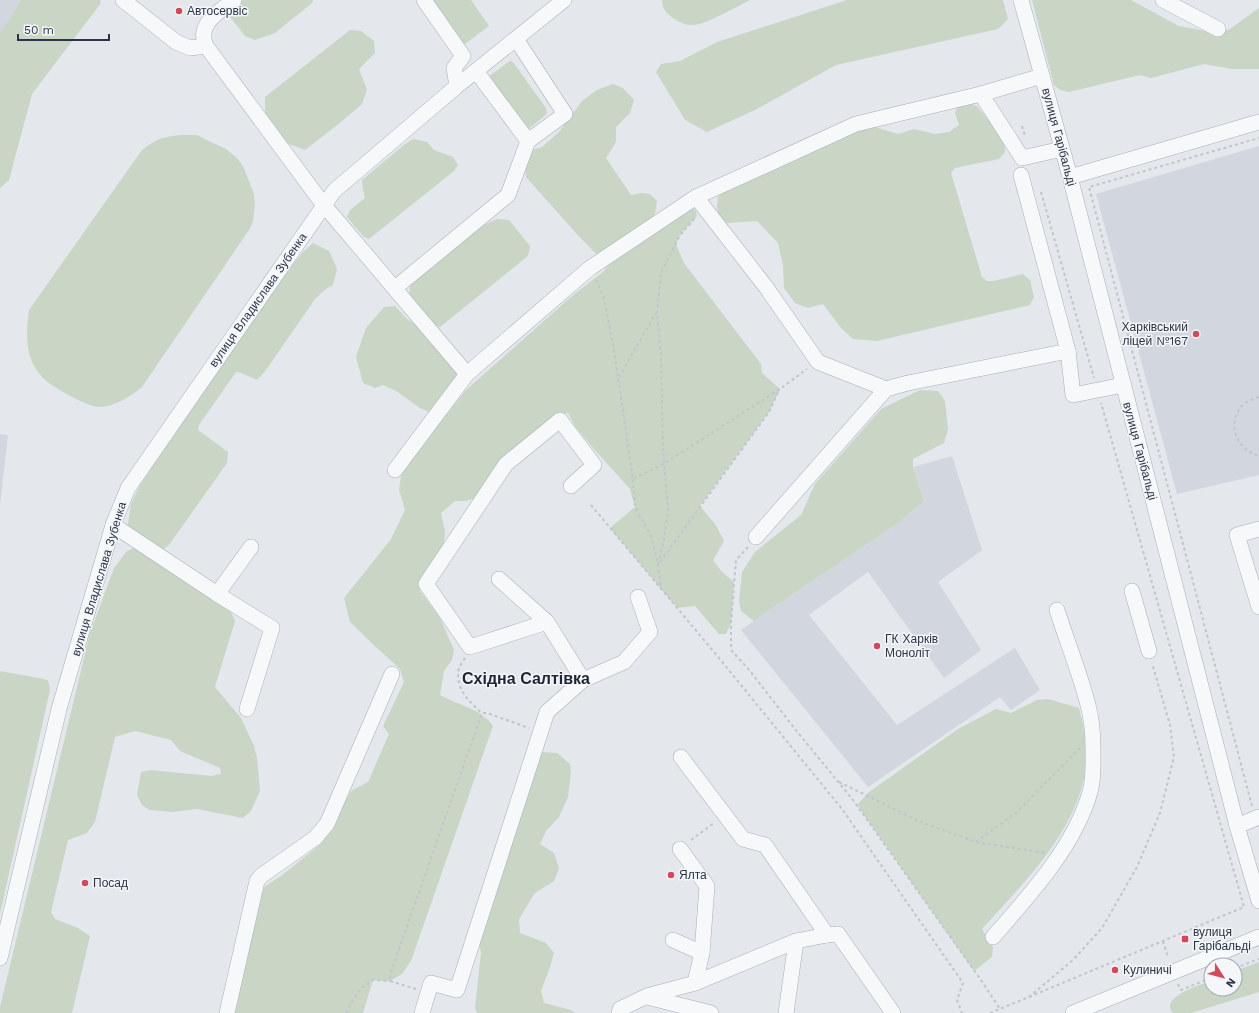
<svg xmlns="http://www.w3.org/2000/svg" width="1259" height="1013" font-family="'Work Sans',sans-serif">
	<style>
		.built { fill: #d2d6de }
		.green { fill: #c9d6c5 }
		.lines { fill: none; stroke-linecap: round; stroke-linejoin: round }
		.minor-casing { stroke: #a9aeb7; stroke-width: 16 }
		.path { stroke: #c2c5cb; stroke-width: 2; stroke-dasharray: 3 3; stroke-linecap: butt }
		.minor { stroke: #f7f8fa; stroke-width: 15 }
		.poi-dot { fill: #d1495b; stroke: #f4f6f9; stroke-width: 1.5 }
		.labels { text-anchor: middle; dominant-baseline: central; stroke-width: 3; stroke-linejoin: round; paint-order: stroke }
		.poi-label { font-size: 12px; fill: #2b3445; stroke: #f4f6f9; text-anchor: start }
		.street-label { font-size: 12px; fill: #2b3445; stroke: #f4f6f9 }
		.district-label { font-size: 16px; font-weight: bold; fill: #1d2536; stroke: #f4f6f9 }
	</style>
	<rect width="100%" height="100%" fill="#e4e7ec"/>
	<g class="built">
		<path d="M0 0H21L0 33Z"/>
		<path d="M1259 146V475L1177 494 1096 194Z"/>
		<path d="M0 434 8 435 0 506Z"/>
		<path d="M952 456 982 550 938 582 981 650 944 678 868 572 809 615 897 725 1015 648 1040 690 1011 710 1000 697 868 787 741 630 898 523 924 501 913 467Z"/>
	</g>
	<g class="green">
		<path d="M21 0H100L101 3 32 94 9 180 0 188V33Z"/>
		<path d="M243 0H313L312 3 275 33 255 40 245 36 230 17 232 9Z"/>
		<path d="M424 0H471L489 26 458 49Z"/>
		<path d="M662 0H750C738 6 705 25 693 25 683 26 670 18 664 9 663 6 662 3 662 0Z"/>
		<path d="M847 0H1003L1008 19 998 29 836 65 757 109 707 132 685 120 656 72 661 64 680 61 717 42Z"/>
		<path d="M1032 0H1131L1179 26 1217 33 1230 29 1259 8V69H1231L1204 64 1151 78 1140 75 1069 92 1060 90 1054 85Z"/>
		<path d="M350 30 361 31 374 41 375 53 359 69 367 90 362 104 341 122 305 150 289 144 280 137 265 116V97Z"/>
		<path d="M510 61 513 62 546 108 547 114 527 130 485 79Z"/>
		<path d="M613 84 623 88 634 100 630 113 616 127V142L606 158 631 195 641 193 650 194 657 201 655 214 646 226 600 256 594 252 576 233 526 177 524 160 529 151 542 147 559 132 582 101 597 90Z"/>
		<path d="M970 104 977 106 1004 140 1005 152 999 159 955 168 951 173 982 277 987 281H994L1023 274 1030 280 1034 297 1030 305 877 341 853 339 841 328 823 304 808 308 795 303 784 288 783 265 778 243 757 221 727 223C717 215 716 211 718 197L727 189 868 125 898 134 914 129 935 134 949 132 959 125 955 113 958 105Z"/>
		<path d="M182 135H197L211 142 226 149 237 158 243 166 254 194 255 205 253 221 249 230 142 387C131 396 116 406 101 407 89 408 54 388 44 379 40 375 34 367 32 362 25 345 27 327 29 310L142 150C158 138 162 137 182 135Z"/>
		<path d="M413 139 427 142 434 150 453 157 458 165 454 171 369 239 364 237 347 217 350 210 365 198 363 190 362 180 405 144Z"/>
		<path d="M690 206 696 211 697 216 680 235 676 244 684 263 761 364 762 373 780 389 769 412 700 506 716 525 724 541 713 560 722 572 734 582 731 623 726 634H719L695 606 677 608 610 528 635 507 630 489 593 448 575 426 568 413 553 417 476 498 466 501H455L441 513 445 532 444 544 420 583V591L440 618 454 650 452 660 444 671 440 695C458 705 482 709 493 726L411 961 402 974 390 981 373 980 363 1013H233L242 971 264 887 281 876 322 843 351 791 368 782 389 734 383 726 404 682 400 669 378 649 350 622 344 598 391 539 405 510 399 490 401 475 419 449 466 390 572 296 604 271 615 256Z"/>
		<path d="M497 219 509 220 530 246 528 256 440 327 432 325 408 298 410 286 422 274 484 225Z"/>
		<path d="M313 243 329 251 337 269 333 285 326 289 315 299 266 370 257 380 241 373 236 372 199 425 198 430 228 452 227 463 169 545 159 552 127 529 131 504 140 485 281 279 303 252Z"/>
		<path d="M395 306 407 319 422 329 462 375 437 409 429 412 420 408 396 391 383 385 375 388 363 383 356 357 366 328 384 307Z"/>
		<path d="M920 390 938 391 945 401 948 429 944 443 913 459V467L924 501 898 523 754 621 741 611 739 601 742 572 755 552 801 515 815 484 881 409Z"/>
		<path d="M137 547 228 606 235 621 215 687 241 718 254 746 257 758 260 791 251 811 243 818 197 809 172 812 150 810 142 805 137 795 141 772 150 770 211 776 221 774 220 768 180 751 171 740 135 731 115 737 95 822 87 833 68 840 51 912 55 919 78 928 90 936 72 1013H0V1007L90 633 114 568 127 551Z"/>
		<path d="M0 671 44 679 48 680 50 690 0 914Z"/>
		<path d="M1048 699 1079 708C1082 721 1086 736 1087 749 1087 754 1086 760 1086 765 1080 828 1023 884 982 929L993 947 992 957 974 971 857 805 869 792 958 729 996 709 1011 713 1037 700Z"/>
		<path d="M542 752 557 753 570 764 571 772 568 797 559 817 546 831 540 844 554 853 559 868 554 881 535 893 519 919 520 933 546 943 554 953 550 967 541 991 544 1003 571 1010 575 1013H477L475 1008 481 952 478 941Z"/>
		<path d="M1259 962V992L1191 1013H1173C1159 997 1200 985 1211 981V989H1235V971Z"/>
	</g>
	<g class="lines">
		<defs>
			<g id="minor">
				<path d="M123 0 176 42 190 48 206 46"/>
				<path d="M234 0C219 12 196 24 206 46L323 204 467 374"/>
				<path d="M424 0 463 56 454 68 457 86"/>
				<path d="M1021 0 1070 177 1237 826 1259 901"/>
				<path d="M1163 0 1218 29"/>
				<path d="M476 71 528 141 565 114 516 39"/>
				<path d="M981 94 1022 158 1062 149"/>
				<path d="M1021 175 1068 351"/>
				<path d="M1070 177 1259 122"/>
				<path d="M696 197 766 287 818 362 886 389"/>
				<path d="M395 288 508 195 528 141"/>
				<path d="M395 470 467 374 590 268 696 197 856 124 981 94 1042 76"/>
				<path d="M571 486 594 465 560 420 506 464 426 584 470 647 547 622 583 680"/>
				<path d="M113 525 217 594 251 547"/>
				<path d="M1259 529 1237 535 1259 607"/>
				<path d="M756 537 886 389 908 383 1068 351 1073 395 1123 385"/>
				<path d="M499 579 547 622"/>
				<path d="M1132 591 1149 651"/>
				<path d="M217 594 272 628 247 709"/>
				<path d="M681 757 743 839 765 845 827 935 838 934 893 1013"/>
				<path d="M1237 826 1259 817"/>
				<path d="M680 849 707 886 702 953"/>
				<path d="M993 937C1029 896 1075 846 1090 792 1094 779 1093 764 1093 750 1093 735 1092 720 1088 705 1080 673 1067 642 1057 610"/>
				<path d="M673 940 702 953 695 983"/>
				<path d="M0 958 59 709 113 525 128 488 334 191 457 86 564 0"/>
				<path d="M647 997 711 1013"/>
				<path d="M227 1013 257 881 261 876 315 838 327 824 392 674"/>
				<path d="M422 1013 431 983 457 990 547 712 583 680 624 662 650 632 638 597"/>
				<path d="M619 1013 620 1009 647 996 695 983 796 941"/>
				<path d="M786 1013 796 941 827 935"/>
				<path d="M1073 1013 1259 937"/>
			</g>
		</defs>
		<use href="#minor" class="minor-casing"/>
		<g class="path">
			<path d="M1022 126 1025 136"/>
			<path d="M1041 192 1094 378"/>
			<path d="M596 280 604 298 613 344 633 479 665 463 780 389 807 369"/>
			<path d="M619 377 656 313"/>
			<path d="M1259 397C1253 399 1247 401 1242 406 1226 424 1237 450 1259 456"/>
			<path d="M633 479 635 507 651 536 658 564 661 589"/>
			<path d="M591 505 719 658 842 809 963 983 957 1000 962 1013"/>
			<path d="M748 547 736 560 731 623V650L750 671 795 729 853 800 981 980 1000 1009"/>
			<path d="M660 562 769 412 779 390"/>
			<path d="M658 564 664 541 668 509 663 448 661 356 657 312 661 273 680 235 696 217"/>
			<path d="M465 658C462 663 458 668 458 673 457 690 470 703 482 713"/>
			<path d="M839 782 921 822 976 842 1045 853"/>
			<path d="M1252 806 1089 187 1259 138"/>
			<path d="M691 840 714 823"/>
			<path d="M976 842 1018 811 1080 748"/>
			<path d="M1163 941 1168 957"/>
			<path d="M1235 968 1259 959"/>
			<path d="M1178 984 1181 990 1211 978"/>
			<path d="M416 989 390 981V975L482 713H487L529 728"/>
			<path d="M1029 997 1244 907 1101 403"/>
			<path d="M346 1013 347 1010 360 989 373 980 390 981"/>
			<path d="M990 1013 1029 997 1073 960 1102 928 1137 867 1160 813 1174 757 1170 725 1152 663"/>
		</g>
		<use href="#minor" class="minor"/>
	</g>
	<g class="poi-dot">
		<circle cx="179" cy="11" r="4"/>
		<circle cx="1196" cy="334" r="4"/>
		<circle cx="877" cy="646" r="4"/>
		<circle cx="671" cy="875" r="4"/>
		<circle cx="85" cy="883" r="4"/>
		<rect x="1181" y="935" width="8" height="8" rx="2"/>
		<circle cx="1115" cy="970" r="4"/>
	</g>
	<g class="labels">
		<g class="poi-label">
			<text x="187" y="11">Автосервіс</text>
			<text x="1188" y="327" text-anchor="end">Харківський<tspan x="1188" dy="14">ліцей №167</tspan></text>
			<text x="885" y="639">ГК Харків<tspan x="885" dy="14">Моноліт</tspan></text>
			<text x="679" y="875">Ялта</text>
			<text x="93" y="883">Посад</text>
			<text x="1193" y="932">вулиця<tspan x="1193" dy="14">Гарібальді</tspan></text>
			<text x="1123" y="970">Кулиничі</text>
		</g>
		<g class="street-label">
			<text transform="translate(1059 137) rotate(75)">вулиця Гарібальді</text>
			<text transform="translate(258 300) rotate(-55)">вулиця Владислава Зубенка</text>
			<text transform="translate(1140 451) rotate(75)">вулиця Гарібальді</text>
			<text transform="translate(99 579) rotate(-73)">вулиця Владислава Зубенка</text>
		</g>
		<g class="district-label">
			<text x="526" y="678">Східна Салтівка</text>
		</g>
	</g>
	<g transform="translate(1223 977) rotate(126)"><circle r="19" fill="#f4f6f9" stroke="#a4a8b1"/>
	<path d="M0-3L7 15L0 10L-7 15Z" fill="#d1495b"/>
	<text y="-6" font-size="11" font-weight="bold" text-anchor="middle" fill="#2b3445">N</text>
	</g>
	<path d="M18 34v6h91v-6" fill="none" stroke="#2b3445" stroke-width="2"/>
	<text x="24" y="34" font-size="12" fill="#2b3445" stroke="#f4f6f9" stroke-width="3" paint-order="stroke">50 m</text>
</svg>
